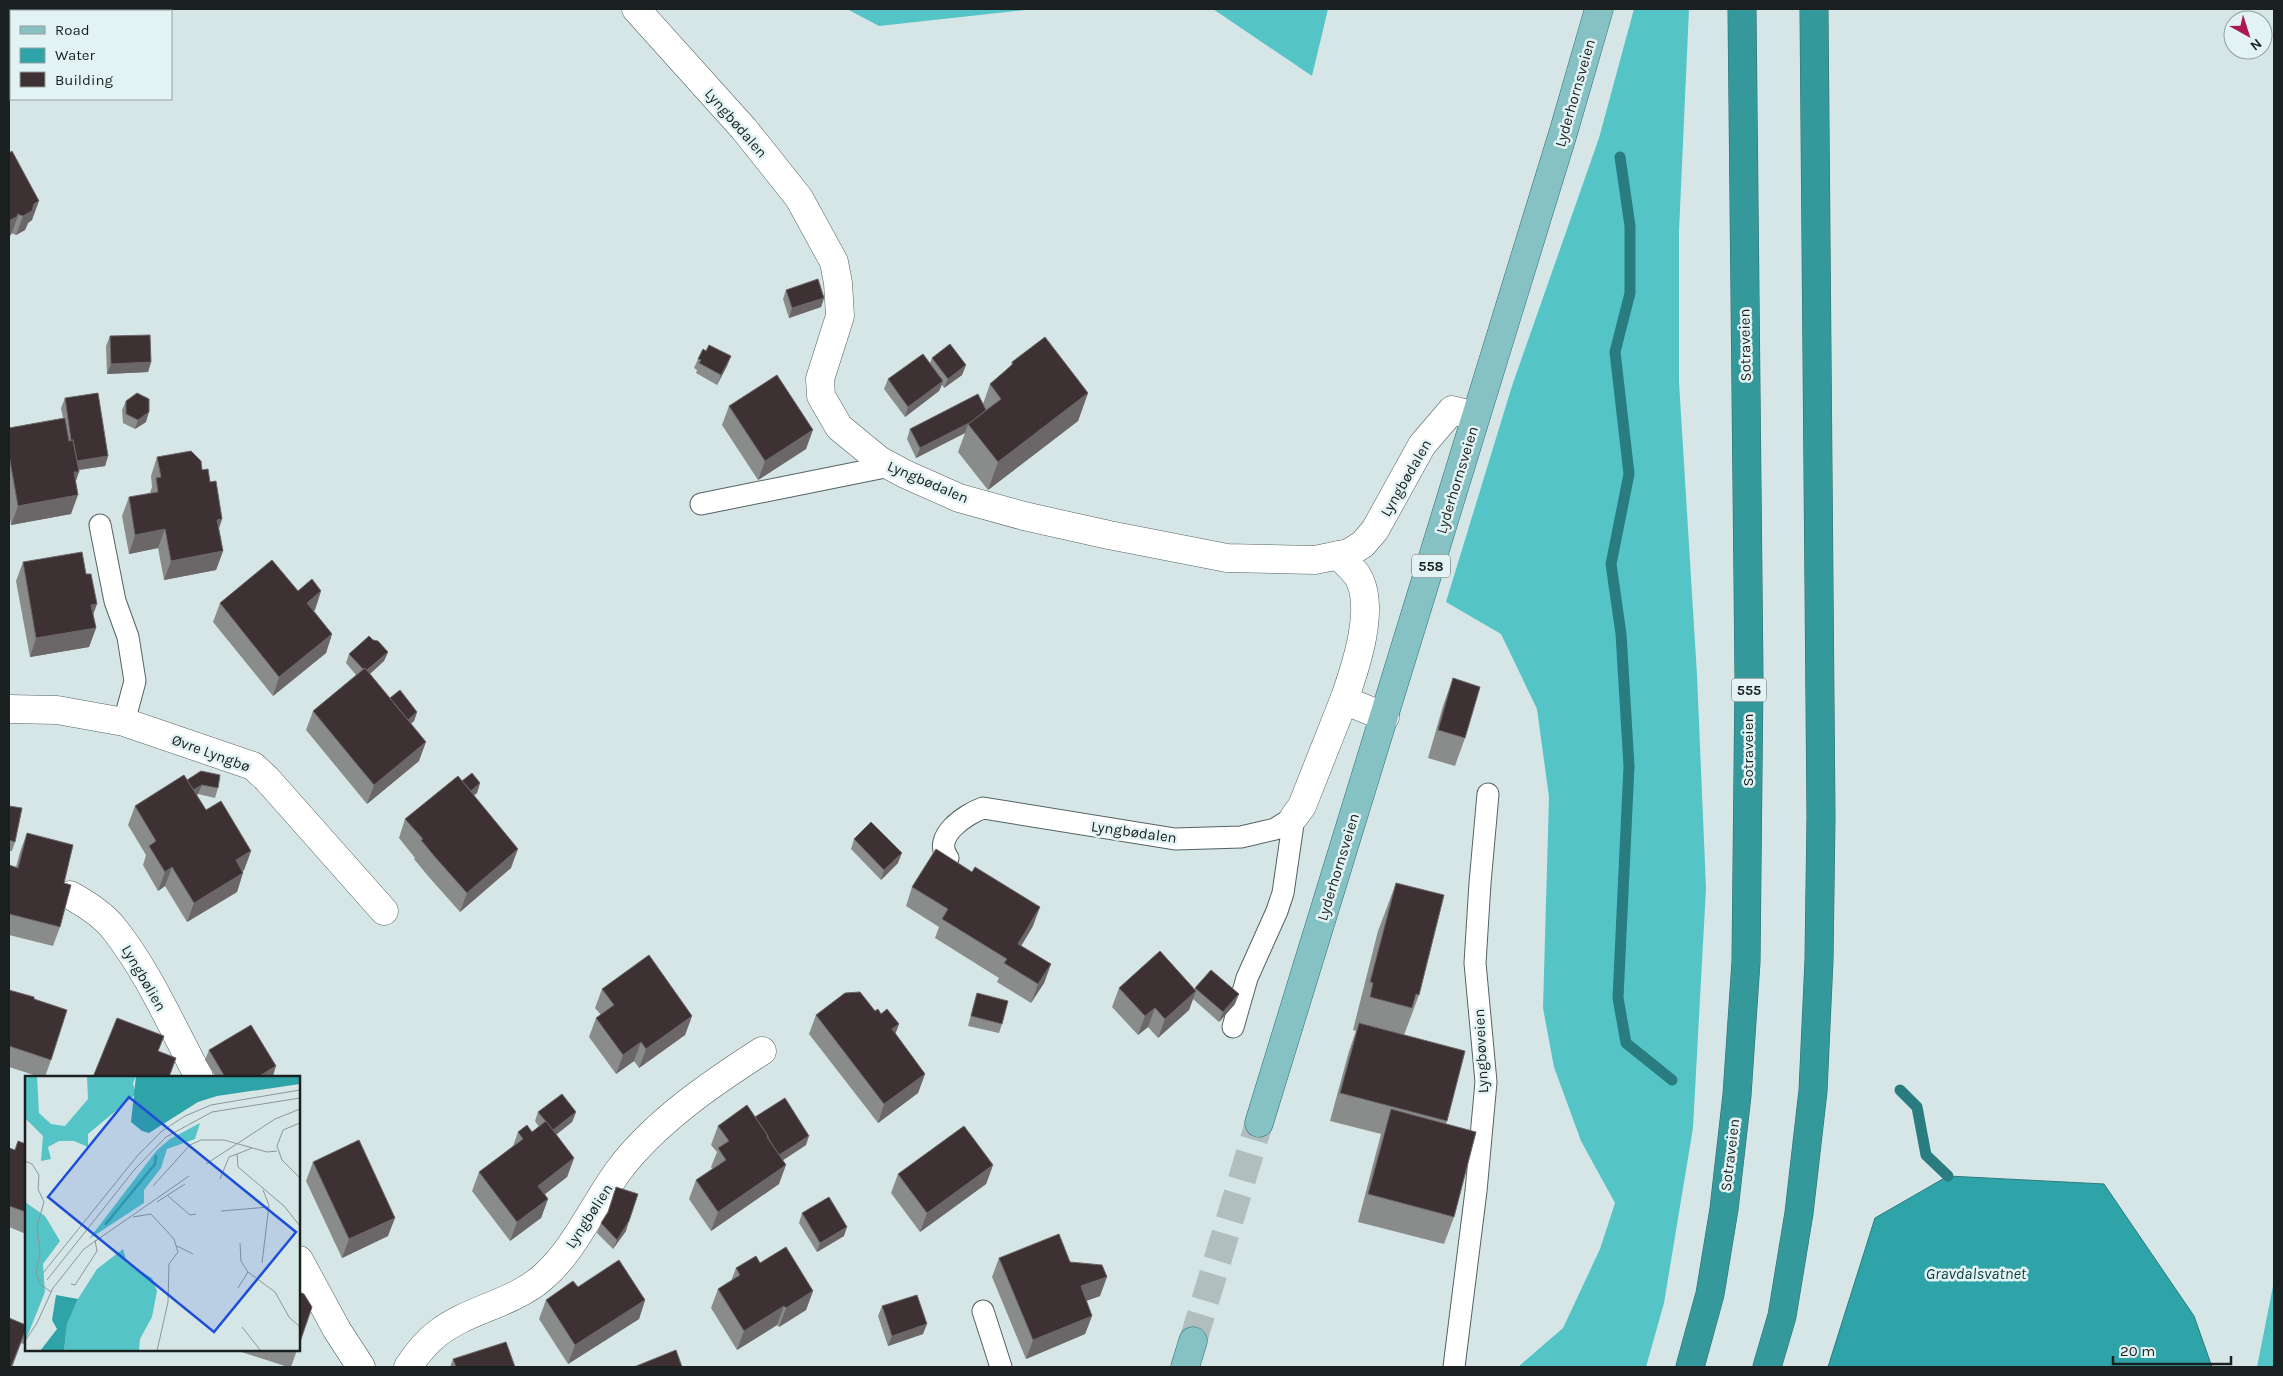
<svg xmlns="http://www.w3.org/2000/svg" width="2283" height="1376" font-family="Karla,sans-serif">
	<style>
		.forest { fill: #55c4c7 }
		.water { fill: #2fa4a8; stroke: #297c7f }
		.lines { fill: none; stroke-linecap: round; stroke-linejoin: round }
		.stream { stroke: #297c7f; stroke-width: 11 }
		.primary-tunnel { stroke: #b0bebe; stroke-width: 28; stroke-dasharray: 28 14; stroke-linecap: butt }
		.lane-casing { stroke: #546262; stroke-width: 23 }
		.street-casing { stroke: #546262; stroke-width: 29 }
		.primary-casing { stroke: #2c6e70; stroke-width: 29 }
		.highway-casing { stroke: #2c6e70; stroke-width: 29 }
		.lane { stroke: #fff; stroke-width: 21 }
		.street { stroke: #fff; stroke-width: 28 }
		.primary { stroke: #86c1c3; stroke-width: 28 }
		.highway { stroke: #35989b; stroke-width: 28 }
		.wall { fill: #8a8c8c }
		.shaded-wall { fill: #6b6769 }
		.building { fill: #3d3133; stroke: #6b6769 }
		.labels { text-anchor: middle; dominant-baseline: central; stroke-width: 5; stroke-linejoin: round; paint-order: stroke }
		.shield { fill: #e3f3f4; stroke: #565f60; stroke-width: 1 }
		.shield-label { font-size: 14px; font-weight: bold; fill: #1a2020 }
		.street-label { font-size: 15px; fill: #1a2020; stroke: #e3f3f4 }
		.water-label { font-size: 16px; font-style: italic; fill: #083d3f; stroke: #e3f3f4 }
		.inset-river { fill: none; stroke: #2fa4a8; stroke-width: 2.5 }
		.inset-road { fill: none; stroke: #8b9797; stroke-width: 1 }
		.view { fill: #1d4ed8; fill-opacity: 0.15; stroke: #1d4ed8; stroke-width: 2.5 }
		.inset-edge { fill: none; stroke: #1a2020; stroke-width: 2.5 }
	</style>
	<rect width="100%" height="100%" fill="#d6e6e6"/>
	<g class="forest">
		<path d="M847 9H1035L879 26Z"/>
		<path d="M1213 9H1328L1312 76Z"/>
		<path d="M1634 9H1689L1679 231V382L1697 675 1706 888 1693 1128 1664 1303 1646 1367H1518L1563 1328 1600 1249 1615 1203 1581 1141 1554 1067 1543 1008 1549 797 1537 709 1501 634 1446 602 1512 386 1599 138Z"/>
		<path d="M2274 1281V1367H2257Z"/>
	</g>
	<path class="water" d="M1948 1176 2104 1184 2194 1316 2212 1367H1828L1875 1218Z"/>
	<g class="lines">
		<g class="stream">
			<path d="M1620 157 1630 226V293L1615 352 1629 474 1611 564 1621 634 1629 766 1618 998 1626 1043 1672 1080"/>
			<path d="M1900 1090 1917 1107 1926 1155 1948 1176"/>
		</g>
		<path class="primary-tunnel" d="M1193 1341 1259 1123"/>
		<defs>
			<g id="lane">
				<path d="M701 504 890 466"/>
				<path d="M100 525 115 601 128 637 135 681 124 722"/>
				<path d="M948 858C931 837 966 814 983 808L1175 839 1241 837 1275 829 1294 817"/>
				<path d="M1233 1027 1247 978 1277 911 1283 893 1294 817"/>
				<path d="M983 1311 1001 1367"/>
				<path d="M1454 1367 1476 1191 1486 1082 1475 963 1480 883 1488 794"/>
			</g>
			<g id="street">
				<path d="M636 9 744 129 799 198 834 262 838 283 840 316 820 379 821 396 839 427 879 460 905 474 959 498 1024 516 1109 535 1227 558 1315 560 1349 553 1363 544 1375 530 1422 445 1452 410 1476 416"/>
				<path d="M1339 555C1344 562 1352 568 1357 575 1377 606 1355 669 1344 700L1385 717"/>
				<path d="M9 709 57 710 124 722 253 766 267 779 384 911"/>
				<path d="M1294 817 1302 806 1344 700"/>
				<path d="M70 895C86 904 104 915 115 930 149 973 173 1029 199 1077"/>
				<path d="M299 1260 337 1330 361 1367"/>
				<path d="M408 1367C416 1355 426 1342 438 1333 469 1309 512 1304 542 1278 574 1251 594 1204 619 1170 655 1122 712 1083 762 1051"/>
			</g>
			<g id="primary">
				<path d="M1259 1123 1564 130 1599 9"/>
				<path d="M1185 1367 1193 1341"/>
			</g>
			<g id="highway">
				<path d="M1690 1367 1710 1294 1724 1209 1737 1095 1746 962 1749 677 1742 9"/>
				<path d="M1767 1367 1782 1316 1799 1213 1813 1091 1819 960 1821 817 1814 9"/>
			</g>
		</defs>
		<use href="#lane" class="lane-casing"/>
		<use href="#street" class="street-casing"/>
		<use href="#primary" class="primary-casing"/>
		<use href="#highway" class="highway-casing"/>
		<use href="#lane" class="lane"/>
		<use href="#street" class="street"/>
		<use href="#primary" class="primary"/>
		<use href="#highway" class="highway"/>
	</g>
	<g class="wall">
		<path d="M9 153 32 220 28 223 25 230 16 235 11 233V235L9 236Z"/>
		<path d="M786 290 824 298 821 307 789 318 783 299Z"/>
		<path d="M110 336 151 362 148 372 107 374 106 346Z"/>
		<path d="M706 351 731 356 727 366 717 385 696 373 697 370 694 368 698 359Z"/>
		<path d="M932 358 966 365 962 375 944 388 942 385 939 391 905 417 884 389 888 379 930 363Z"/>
		<path d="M1012 362 1088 393 1078 421 988 490 958 452 965 433 916 458 907 439 910 429 983 404 990 384 1010 367Z"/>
		<path d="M65 398 108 456 105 466 79 470 76 481 71 514 11 525 9 512V428L63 418 61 408Z"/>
		<path d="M126 401 146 422 135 429 123 423 122 410Z"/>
		<path d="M729 406 806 449 758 480 722 425Z"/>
		<path d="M157 457 202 470 210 482 222 519 219 529 223 551 216 570 164 580 158 548 129 554 122 516 129 497 150 493 152 487 151 476Z"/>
		<path d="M23 562 86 574 97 604 93 613 96 628 89 647 30 657 16 581Z"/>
		<path d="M298 591H321L314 611 332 634 326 653 273 696 213 622 220 603Z"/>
		<path d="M373 640 388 652 384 661 370 674 390 698 417 712 414 721 411 724 419 761 367 804 306 730 313 711 356 675 346 663 349 654Z"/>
		<path d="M1453 678 1465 738 1455 766 1428 758 1443 706Z"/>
		<path d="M187 780 218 788 215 798 198 794 197 795 206 810 251 851 244 870 243 871 237 892 187 922 165 886 158 891 143 865 146 855 128 825 135 806Z"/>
		<path d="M462 781 480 783 477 793 474 795 511 868 460 912 428 876 414 859 415 858 399 838 405 819Z"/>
		<path d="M9 806 15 842 12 851H9Z"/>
		<path d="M27 833 64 883 60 927 53 946 9 935V865L16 867 20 852Z"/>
		<path d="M854 839 898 863 881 880 851 849Z"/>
		<path d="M1396 883 1419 995 1404 1035 1447 1121 1446 1124 1454 1217 1444 1244 1358 1222 1381 1134 1330 1121 1349 1051 1356 1031 1353 1030 1378 931Z"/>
		<path d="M912 887 1033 926 1021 946 1051 964 1044 983 1031 1003 997 982 999 978 935 938 939 927 906 906Z"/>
		<path d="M1119 988 1195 989V988L1235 1004 1219 1022 1193 999 1189 1010 1158 1038 1148 1027 1138 1035 1112 1007Z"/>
		<path d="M602 989 692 1016 685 1035 639 1068 634 1061 616 1074 589 1037 596 1018 601 1015 595 1008Z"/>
		<path d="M9 990 34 999 51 1060 45 1077H40L9 1067Z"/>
		<path d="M977 993 1002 1024 999 1033 968 1026 974 1003Z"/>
		<path d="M875 1011 881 1014 899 1024 895 1033 925 1074 918 1093 878 1123 809 1034 816 1015Z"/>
		<path d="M209 1050 273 1076 270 1077H216L205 1060Z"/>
		<path d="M538 1112H576L572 1122 556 1135 574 1158 567 1177 545 1194 548 1199 541 1218 510 1241 472 1191 479 1172 513 1146 518 1132H532L539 1127 535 1121Z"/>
		<path d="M718 1126 806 1145 783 1160 779 1184 711 1231 689 1199 696 1180 712 1169 711 1167 717 1152 711 1145Z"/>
		<path d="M26 1144V1234L9 1227V1148L15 1150Z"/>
		<path d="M313 1162 388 1236 342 1258 306 1181Z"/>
		<path d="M993 1165 986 1184 920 1232 891 1193 898 1174Z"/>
		<path d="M802 1213 844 1236 817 1252 799 1223Z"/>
		<path d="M601 1223 626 1231 613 1249 597 1233Z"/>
		<path d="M999 1258 1070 1262 1100 1296 1086 1301 1092 1316 1085 1334 1026 1359 992 1277Z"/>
		<path d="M760 1263 813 1291 806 1310 779 1327 777 1325 737 1350 711 1308 718 1289 731 1281 736 1268Z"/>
		<path d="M578 1287 645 1300 639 1319 568 1364 539 1319 546 1300Z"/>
		<path d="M882 1306 923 1334 888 1346 878 1316Z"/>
		<path d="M26 1322V1345L21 1343 12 1367H9Z"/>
		<path d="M235 1350H297L291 1367H288Z"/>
		<path d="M453 1359 515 1367H450Z"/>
	</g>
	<g class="shaded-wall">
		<path d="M39 201 32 220 28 223 25 230 16 235 23 216 34 204Z"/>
		<path d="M18 216 11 235 9 236V221Z"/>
		<path d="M824 298 821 307 789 318 792 308Z"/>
		<path d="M731 356 727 366 717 385 721 375Z"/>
		<path d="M151 362 148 372 107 374 111 364Z"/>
		<path d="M966 365 962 375 944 388 948 379Z"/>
		<path d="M943 381 939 391 905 417 908 407Z"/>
		<path d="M1088 393 1078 421 988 490 998 462Z"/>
		<path d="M149 412 146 422 135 429 138 420Z"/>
		<path d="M988 413 968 424 965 433 916 458 920 448Z"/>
		<path d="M813 430 806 449 758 480 765 461Z"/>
		<path d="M108 456 105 466 71 471 75 461Z"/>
		<path d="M74 472H79L72 491Z"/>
		<path d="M78 495 71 514 11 525 18 506Z"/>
		<path d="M222 519 215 538 217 520Z"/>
		<path d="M165 529 158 548 129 554 135 535Z"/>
		<path d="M223 551 216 570 164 580 171 561Z"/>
		<path d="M321 591 315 610 300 622 307 603Z"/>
		<path d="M97 604 90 623 91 605Z"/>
		<path d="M96 628 89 647 30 657 36 638Z"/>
		<path d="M332 634 326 653 273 696 279 677Z"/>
		<path d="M388 652 384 661 362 681 365 672Z"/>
		<path d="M417 712 414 721 402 731 406 721Z"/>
		<path d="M426 742 419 761 367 804 374 785Z"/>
		<path d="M480 783 477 793 465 802 469 793Z"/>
		<path d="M202 785 198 794 186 802 189 792Z"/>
		<path d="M518 849 511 868 460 912 467 893Z"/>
		<path d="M251 851 244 870 229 879 236 860Z"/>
		<path d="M902 853 898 863 881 880 884 870Z"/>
		<path d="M172 867 165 886 158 891 165 872Z"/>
		<path d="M243 873 237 892 187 922 194 903Z"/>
		<path d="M1040 907 1033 926 1011 963 1018 944Z"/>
		<path d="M1051 964 1044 983 1031 1003 1038 984Z"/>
		<path d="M1196 991 1189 1010 1158 1038 1165 1019Z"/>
		<path d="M1239 994 1235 1004 1219 1022 1223 1012Z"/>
		<path d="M1155 1008 1148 1027 1138 1035 1145 1016Z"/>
		<path d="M692 1016 685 1035 639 1068 646 1049Z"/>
		<path d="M899 1024 892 1043V1029Z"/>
		<path d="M641 1042 634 1061 616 1074 623 1055Z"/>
		<path d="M276 1066 273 1076 270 1077H258Z"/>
		<path d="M925 1074 918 1093 878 1123 884 1104Z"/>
		<path d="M576 1112 572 1122 549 1140 552 1130Z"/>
		<path d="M809 1136 806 1145 774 1166 778 1156Z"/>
		<path d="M574 1158 567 1177 531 1205 538 1186Z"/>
		<path d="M786 1165 779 1184 711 1231 718 1212Z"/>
		<path d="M993 1165 986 1184 920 1232 927 1213Z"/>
		<path d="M548 1199 541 1218 510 1241 517 1222Z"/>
		<path d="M395 1218 388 1236 342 1258 349 1239Z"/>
		<path d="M629 1221 626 1231 613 1249 617 1240Z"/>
		<path d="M847 1227 844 1236 817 1252 820 1243Z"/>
		<path d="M1107 1277 1100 1296 1074 1305 1081 1286Z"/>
		<path d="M813 1291 806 1310 779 1327 786 1308Z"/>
		<path d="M645 1300 639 1319 568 1364 575 1345Z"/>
		<path d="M784 1306 777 1325 737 1350 744 1331Z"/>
		<path d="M1092 1316 1085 1334 1026 1359 1033 1340Z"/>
		<path d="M927 1324 923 1334 888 1346 892 1336Z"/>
		<path d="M26 1329 12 1367H11Z"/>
	</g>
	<g class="building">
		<path d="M12 151 39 201 34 204 32 211 23 216 17 214 18 216 9 221V153Z"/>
		<path d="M818 279 824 298 792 308 786 290Z"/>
		<path d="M150 335 151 362 111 364 110 336Z"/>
		<path d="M1045 337 1088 393 998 462 968 424 1001 399 990 384 1013 364 1012 362Z"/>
		<path d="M950 344 966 365 948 379 932 358Z"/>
		<path d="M709 345 731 356 721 375 699 363 701 360 698 359 703 349 706 351Z"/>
		<path d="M923 354 943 381 908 407 888 379Z"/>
		<path d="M777 375 813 430 765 461 729 406Z"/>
		<path d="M98 393 108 456 77 461 73 440H71L65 398Z"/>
		<path d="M137 393 149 399V412L138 420 126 414V401Z"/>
		<path d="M978 394 986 410 971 422 920 448 910 429Z"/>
		<path d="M65 418 69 441 73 440 79 472H74L78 495 18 506 9 455V428Z"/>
		<path d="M191 451 201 461 202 470 208 469 210 482 216 481 222 519 217 520 223 551 171 561 165 529 135 535 129 497 158 492 156 478 161 477 157 457Z"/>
		<path d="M82 552 86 574H91L97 604 91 605 96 628 36 638 23 562Z"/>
		<path d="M272 560 298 591 312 579 321 591 307 603 332 634 279 677 220 603Z"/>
		<path d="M369 636 373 640 378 641 388 652 367 670 365 668 363 669 349 654Z"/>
		<path d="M365 668 426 742 374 785 313 711Z"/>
		<path d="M1453 678 1480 687 1465 738 1438 730Z"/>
		<path d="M400 690 417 712 408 720 390 698Z"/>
		<path d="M201 771 220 775 218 788 202 785 193 790 187 780Z"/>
		<path d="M472 773 480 783 471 791 462 781Z"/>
		<path d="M184 775 206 810 221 801 251 851 236 860 243 873 194 903 172 867 165 872 149 846 156 841 135 806Z"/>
		<path d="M458 776 518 849 467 893 435 857 421 840 423 839 405 819Z"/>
		<path d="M9 806 22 808 15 842 9 840Z"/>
		<path d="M871 822 902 853 884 870 854 839Z"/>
		<path d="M27 833 73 845 64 883 71 885 60 927 9 914V865L18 868Z"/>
		<path d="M936 849 972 872 975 867 1040 907 1018 944 1051 964 1038 984 1004 963 1007 959 942 919 948 909 912 887Z"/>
		<path d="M1396 883 1444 895 1419 995 1416 994 1412 1008 1370 997 1373 983 1370 982Z"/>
		<path d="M1160 951 1196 991 1165 1019 1155 1008 1145 1016 1119 988Z"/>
		<path d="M649 955 692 1016 646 1049 641 1042 623 1055 596 1018 614 1005 602 989Z"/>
		<path d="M1211 970 1239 994 1223 1012 1195 988Z"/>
		<path d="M9 990 34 997V999L67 1010 51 1060 9 1046Z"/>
		<path d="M860 992 875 1011 878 1009 881 1014 887 1009 899 1024 892 1029 925 1074 884 1104 816 1015 845 993Z"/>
		<path d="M977 993 1008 1001 1002 1024 971 1016Z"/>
		<path d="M117 1018 164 1036 158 1051 176 1058 169 1077H93Z"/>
		<path d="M1359 1023 1465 1051 1447 1121 1340 1093Z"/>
		<path d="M251 1025 276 1066 258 1077H225L209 1050Z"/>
		<path d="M562 1094 576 1112 553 1130 538 1112Z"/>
		<path d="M785 1098 809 1136 779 1155 768 1138V1136L755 1117Z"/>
		<path d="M747 1105 768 1136 767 1137 786 1165 718 1212 696 1180 726 1160 718 1148 729 1141 718 1126Z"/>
		<path d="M1391 1109 1476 1132 1454 1217 1368 1194Z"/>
		<path d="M546 1121 574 1158 538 1186 548 1199 517 1222 479 1172 523 1139 518 1132 527 1125 532 1132Z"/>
		<path d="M964 1126 993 1165 927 1213 898 1174Z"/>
		<path d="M359 1140 395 1218 349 1239 313 1162Z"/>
		<path d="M18 1141 26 1144V1212L9 1206V1148L15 1150Z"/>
		<path d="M616 1187 638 1194 629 1221 617 1240 601 1223 608 1212Z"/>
		<path d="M829 1197 847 1227 820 1243 802 1213Z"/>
		<path d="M1059 1234 1070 1262 1102 1265 1107 1277 1081 1286 1092 1316 1033 1340 999 1258Z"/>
		<path d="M786 1247 813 1291 786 1308 784 1306 744 1331 718 1289 740 1275 736 1268 756 1256 760 1263Z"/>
		<path d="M619 1260 645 1300 575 1345 546 1300 573 1281 578 1287Z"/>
		<path d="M299 1292 304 1294 312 1307 299 1345Z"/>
		<path d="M917 1295 927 1324 892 1336 882 1306Z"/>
		<path d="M9 1318 26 1325V1329L11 1367H9Z"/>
		<path d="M506 1342 515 1367H456L453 1359Z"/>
		<path d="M676 1350 682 1367H634Z"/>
	</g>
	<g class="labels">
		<g class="shield">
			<rect x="1412" y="554.5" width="38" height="23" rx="4"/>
			<rect x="1731.5" y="678.5" width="35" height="23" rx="4"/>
		</g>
		<g class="shield-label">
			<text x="1431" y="566">558</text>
			<text x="1749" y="690">555</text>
		</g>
		<g class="street-label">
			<text transform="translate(1575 93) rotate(-74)">Lyderhornsveien</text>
			<text transform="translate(736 123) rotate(49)">Lyngbødalen</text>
			<text transform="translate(1745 345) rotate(-91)">Sotraveien</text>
			<text transform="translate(1406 478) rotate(-60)">Lyngbødalen</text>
			<text transform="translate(1457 480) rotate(-73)">Lyderhornsveien</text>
			<text transform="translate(928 482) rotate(23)">Lyngbødalen</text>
			<text transform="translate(1748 750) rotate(-90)">Sotraveien</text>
			<text transform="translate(211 753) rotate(20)">Øvre Lyngbø</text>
			<text transform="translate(1134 832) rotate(8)">Lyngbødalen</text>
			<text transform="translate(1338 867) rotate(-73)">Lyderhornsveien</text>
			<text transform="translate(144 978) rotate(60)">Lyngbølien</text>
			<text transform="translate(1481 1051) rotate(-93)">Lyngbøveien</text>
			<text transform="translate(1730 1155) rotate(-83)">Sotraveien</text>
			<text transform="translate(589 1216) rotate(-57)">Lyngbølien</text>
		</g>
		<g class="water-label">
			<text x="1976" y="1273">Gravdalsvatnet</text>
		</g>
	</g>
	<g transform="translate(25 1076)">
		<rect width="275" height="275" fill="#d6e6e6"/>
		<path d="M0 0H12L14 37 26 48 40 50 63 23 62 0H111L108 7 111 18 63 58V71L49 65H34L23 71 26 83 16 85 18 60 0 42ZM175 47 170 63 142 73 136 92 119 114V127L64 163 132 74 145 63ZM0 126 20 140 35 165 18 188 20 216 0 266ZM98 173 102 187 127 202 132 215 127 241 115 263 114 275H39L42 247 53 223 72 193Z" fill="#55c4c7"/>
		<path d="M111 0H275V8L192 20 173 26 124 57 117 55 106 46ZM31 219 53 223 42 248 39 275H15L32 253 27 244Z" fill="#2fa4a8"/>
		<path class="inset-river" d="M80 149 130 88 131 79"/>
		<path class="inset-road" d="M275 47 258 54 252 70 257 84 275 102M227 72 212 78 213 91 259 130 275 150M0 85 7 88 14 99 13 113 19 126 12 150 15 177 11 196 15 208 26 216M181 88 250 43 275 33M195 103 204 81 212 78M128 110 165 69 176 64H199L242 76 252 75M143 120 165 139 171 138M132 126 160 108M196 135 244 131M108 141 126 138 149 163 153 176 144 188 143 226 132 275M215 167 216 185 223 196 250 216 264 241 275 251M152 170 168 178M237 187 244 129 238 114M18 197 113 79 137 55 160 40 186 29 275 14M22 204 110 93 141 61 187 36 275 22M46 208 50 209 72 175 70 164M213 212 223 196M217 251 236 275M0 265 12 247 28 212 59 173 164 100"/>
		<path class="view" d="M104 21 271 156 189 256 23 121Z"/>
		<rect width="275" height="275" class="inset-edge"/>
	</g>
	<rect width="2283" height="1376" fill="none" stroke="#1a2020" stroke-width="20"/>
	<rect x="10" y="10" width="162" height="90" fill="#e3f3f4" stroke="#939f9f"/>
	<rect x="20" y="26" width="25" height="8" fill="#86c1c3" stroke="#939f9f"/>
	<text x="55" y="35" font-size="15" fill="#1a2020">Road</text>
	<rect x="20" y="48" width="25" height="15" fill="#2fa4a8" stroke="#939f9f"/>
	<text x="55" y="60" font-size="15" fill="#1a2020">Water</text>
	<rect x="20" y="72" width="25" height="15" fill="#3d3133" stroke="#939f9f"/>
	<text x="55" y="85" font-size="15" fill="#1a2020">Building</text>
	<g transform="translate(2248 35) rotate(141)"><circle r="24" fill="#e3f3f4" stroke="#939f9f"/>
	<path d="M0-4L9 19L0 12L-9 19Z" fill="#ab1950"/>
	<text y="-8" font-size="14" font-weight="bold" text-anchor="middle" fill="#1a2020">N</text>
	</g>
	<path d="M2113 1356v8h118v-8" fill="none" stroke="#1a2020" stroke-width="2.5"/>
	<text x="2120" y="1356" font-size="15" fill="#1a2020" stroke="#e3f3f4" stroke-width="4" paint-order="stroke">20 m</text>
</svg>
